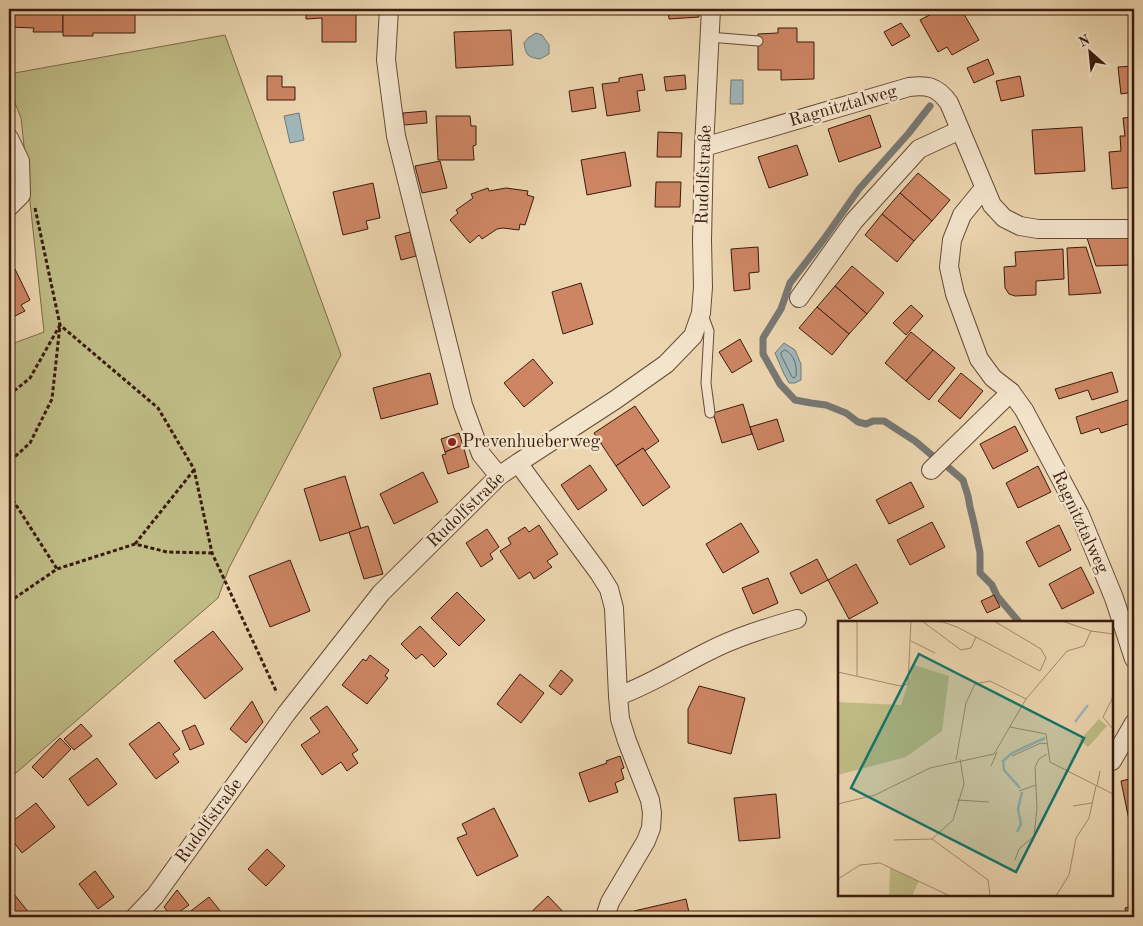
<svg xmlns="http://www.w3.org/2000/svg" width="1143" height="926" font-family="'Old Standard TT',serif">
	<style>
		.green { fill: #bfbc86; stroke: #7c6c4a }
		.water { fill: #9fb6b8; stroke: #777874 }
		.lines { fill: none; stroke-linecap: round; stroke-linejoin: round }
		.shore { stroke: #6c6863; stroke-width: 1 }
		.stream { stroke: #777874; stroke-width: 7 }
		.building { fill: #cd8563; stroke: #3a1b0e }
		.service-casing { stroke: #664a36; stroke-width: 11 }
		.minor-casing { stroke: #664a36; stroke-width: 20 }
		.path { stroke: #3a1b0e; stroke-width: 3; stroke-dasharray: 4 2.5; stroke-linecap: butt }
		.service { stroke: #f3e4cc; stroke-width: 9 }
		.minor { stroke: #f3e4cc; stroke-width: 18 }
		.poi-dot { fill: #8f2418; stroke: #f3e4cc; stroke-width: 2 }
		.labels { text-anchor: middle; dominant-baseline: central; stroke-width: 5; stroke-linejoin: round; paint-order: stroke }
		.street-label { font-size: 18px; fill: #3a1b0e; stroke: #f3e4cc }
		.poi-label { font-size: 18px; fill: #3a1b0e; stroke: #f3e4cc; text-anchor: start }
		.inset-river { fill: none; stroke: #9fb6b8; stroke-width: 2.5 }
		.inset-road { fill: none; stroke: #a58b6f; stroke-width: 1 }
		.view { fill: #0f766e; fill-opacity: 0.15; stroke: #0f766e; stroke-width: 2.5 }
		.inset-edge { fill: none; stroke: #3a1b0e; stroke-width: 2.5 }
	</style>
	<rect width="100%" height="100%" fill="#ecd6b0"/>
	<filter id="stains"><feTurbulence type="fractalNoise" baseFrequency=".004" numOctaves="4"/><feColorMatrix values="0 0 0 0 .2 0 0 0 0 .09 0 0 0 0 .02 0 0 0 .5 -.17"/></filter>
	<radialGradient id="worn" r=".72"><stop offset=".6" stop-color="#630" stop-opacity="0"/><stop offset="1" stop-color="#630" stop-opacity=".3"/></radialGradient>
	<path class="green" d="M225 35 341 355 229 568 218 598 9 779V345L44 332 21 118 9 88V74Z"/>
	<g class="water">
		<path d="M536 33 542 35 549 45V54L540 59C528 57 526 56 524 43L528 38Z"/>
		<path d="M731 80H743V104H730Z"/>
		<path d="M299 113 304 140 290 143 284 116Z"/>
		<path d="M784 343 795 350 801 364V380L795 383H789L784 374 775 353Z"/>
	</g>
	<g class="lines">
		<path class="shore" d="M785 350C795 355 797 366 796 376L794 378 792 377 781 355V353Z"/>
		<g class="stream">
			<path d="M930 106 908 134 859 189 824 239 790 283 781 309 763 338V354L780 384 795 400 811 403 826 405 846 413 858 422 866 424 873 421H884L915 441 934 457"/>
			<path d="M949 468 963 480 968 496 970 507 974 523 980 553V573L992 585 997 596 1019 622"/>
		</g>
	</g>
	<g class="building">
		<path d="M9 9H63V32H33L34 28 9 27Z"/>
		<path d="M63 9H135V33H93V36H63Z"/>
		<path d="M306 9H356V42H322V18L306 19Z"/>
		<path d="M668 9H698L699 17 669 19Z"/>
		<path d="M941 9H961L979 40 952 55 947 47 938 52 920 20Z"/>
		<path d="M901 23 910 36 892 46 884 32Z"/>
		<path d="M778 28H797V42H814V79L781 80V70H758V34L778 33Z"/>
		<path d="M511 30 513 65 456 68 454 32Z"/>
		<path d="M988 59 994 74 974 83 967 68Z"/>
		<path d="M1134 66V92L1121 94 1118 67Z"/>
		<path d="M642 74 645 90 637 91 640 111 607 116 602 84 619 82V78Z"/>
		<path d="M685 75 686 89 666 91 664 77Z"/>
		<path d="M267 76H282V87H295V100H267Z"/>
		<path d="M1020 76 1024 96 1001 101 996 81Z"/>
		<path d="M593 87 596 108 572 112 569 91Z"/>
		<path d="M426 111 427 123 404 125 403 113Z"/>
		<path d="M870 115 881 147 839 162 828 129Z"/>
		<path d="M436 116H470L471 126H476V145L473 146 474 160H438Z"/>
		<path d="M1134 117V187L1112 189 1109 152 1121 151 1120 136H1125L1123 118Z"/>
		<path d="M1082 127 1085 171 1035 174 1032 130Z"/>
		<path d="M658 132 682 133 681 157H657Z"/>
		<path d="M797 145 808 175 769 188 758 157Z"/>
		<path d="M625 152 631 186 587 195 581 160Z"/>
		<path d="M440 161 447 188 422 193 415 166Z"/>
		<path d="M918 173 950 200 932 221 900 193Z"/>
		<path d="M656 182H681L680 207H655Z"/>
		<path d="M373 183 380 218 366 221 368 229 343 235 333 192Z"/>
		<path d="M488 188 489 191 506 188 528 191 527 195 534 197 525 225 520 224 519 230 503 228 497 229 482 239 479 235 470 243 450 220 458 213 456 210 473 198 471 194Z"/>
		<path d="M900 193 932 221 914 241 882 214Z"/>
		<path d="M882 214 914 241 897 262 865 235Z"/>
		<path d="M410 232 416 256 401 260 395 236Z"/>
		<path d="M1087 238H1132V265L1096 266Z"/>
		<path d="M758 247 759 272 749 273 750 289 734 291 731 249Z"/>
		<path d="M1086 247 1101 293 1069 295 1067 248Z"/>
		<path d="M1063 249 1064 279 1036 281V295L1015 296 1009 294 1005 288 1004 267 1016 266 1015 252Z"/>
		<path d="M852 266 884 293 867 314 835 286Z"/>
		<path d="M14 267 30 300 21 305 25 311 9 319V269Z"/>
		<path d="M581 283 593 324 563 334 552 292Z"/>
		<path d="M835 286 867 314 849 334 817 307Z"/>
		<path d="M911 305 923 316 906 335 893 323Z"/>
		<path d="M817 307 849 334 832 355 799 328Z"/>
		<path d="M911 332 933 350 906 381 885 363Z"/>
		<path d="M740 339 752 361 732 373 719 352Z"/>
		<path d="M933 350 955 368 929 400 906 381Z"/>
		<path d="M533 359 553 383 524 407 504 383Z"/>
		<path d="M1112 372 1118 392 1092 400 1088 390 1059 399 1055 389Z"/>
		<path d="M430 373 438 404 381 419 373 388Z"/>
		<path d="M961 373 983 391 960 419 938 401Z"/>
		<path d="M1134 398V422L1101 433 1099 428 1081 434 1076 417Z"/>
		<path d="M743 404 752 434 722 443 713 413Z"/>
		<path d="M635 406 659 441 645 451 643 448 616 466 594 433Z"/>
		<path d="M777 419 784 441 758 450 750 427Z"/>
		<path d="M1015 426 1028 451 993 469 980 444Z"/>
		<path d="M459 433 463 445 445 452 441 439Z"/>
		<path d="M463 445 469 467 448 474 442 455 446 454 445 452Z"/>
		<path d="M643 448 670 487 643 506 616 466Z"/>
		<path d="M590 465 607 490 578 510 561 485Z"/>
		<path d="M1038 466 1051 492 1018 508 1006 483Z"/>
		<path d="M423 472 438 502 394 524 380 494Z"/>
		<path d="M345 476 361 529 320 541 304 489Z"/>
		<path d="M911 482 924 507 889 524 876 500Z"/>
		<path d="M932 522 945 547 910 565 897 540Z"/>
		<path d="M741 523 759 552 723 573 706 544Z"/>
		<path d="M539 525 558 554 547 561 552 567 534 579 530 572 519 579 500 551 511 544 508 538 525 527 529 532Z"/>
		<path d="M1059 525 1071 550 1039 567 1026 542Z"/>
		<path d="M368 526 383 574 364 579 349 532Z"/>
		<path d="M487 529 499 547 490 554 493 559 481 567 466 543Z"/>
		<path d="M817 559 828 580 801 594 790 573Z"/>
		<path d="M290 560 310 611 270 627 249 576Z"/>
		<path d="M856 564 878 603 849 619 828 580Z"/>
		<path d="M1081 567 1094 593 1062 609 1049 584Z"/>
		<path d="M768 578 778 603 753 614 742 588Z"/>
		<path d="M457 592 485 620 459 646 431 618Z"/>
		<path d="M994 595 1000 607 987 613 981 601Z"/>
		<path d="M420 626 447 654 434 667 422 654 416 659 401 644Z"/>
		<path d="M213 631 243 669 205 699 174 661Z"/>
		<path d="M370 655 389 670 385 676 388 678 367 704 342 685 363 659 366 661Z"/>
		<path d="M561 670 573 680 561 695 549 686Z"/>
		<path d="M520 674 544 693 521 723 497 704Z"/>
		<path d="M699 686 745 698 731 754 688 743V709Z"/>
		<path d="M252 701 263 722 246 743 230 729Z"/>
		<path d="M327 706 358 750 352 754 358 763 347 771 341 762 322 775 301 745 320 732 310 718Z"/>
		<path d="M159 722 180 749 173 754 179 762 156 779 129 744Z"/>
		<path d="M81 724 92 736 74 750 64 739Z"/>
		<path d="M195 725 204 744 190 750 182 731Z"/>
		<path d="M60 738 71 749 43 778 32 767Z"/>
		<path d="M620 756 624 768 621 769 624 779 615 783 618 792 589 802 579 773 607 763 606 761Z"/>
		<path d="M97 758 117 784 88 806 69 779Z"/>
		<path d="M1134 778V824L1130 825 1121 781Z"/>
		<path d="M776 794 780 838 739 841 734 798Z"/>
		<path d="M36 803 55 827 22 853 9 836V824Z"/>
		<path d="M494 808 518 856 477 876 457 838 467 834 462 824Z"/>
		<path d="M267 849 285 866 266 886 248 869Z"/>
		<path d="M95 871 114 897 98 909 79 884Z"/>
		<path d="M9 888 30 914 25 917H9Z"/>
		<path d="M177 890 189 905 172 917 164 907Z"/>
		<path d="M548 896 568 917H526Z"/>
		<path d="M209 897 225 917H183Z"/>
		<path d="M686 899 690 917H635L634 911Z"/>
		<path d="M1134 906V917H1127L1125 908Z"/>
		<path d="M725 913 754 916V917H725Z"/>
	</g>
	<g class="lines">
		<defs>
			<g id="service">
				<path d="M709 37 758 41"/>
				<path d="M703 315 709 331 706 383 710 413"/>
			</g>
			<g id="minor">
				<path d="M389 9 386 60 396 136 463 405 481 454 499 476"/>
				<path d="M9 138 20 161 21 195 9 207"/>
				<path d="M704 147 909 87C927 85 937 86 949 103L992 205 1004 218 1020 226 1038 229H1134"/>
				<path d="M984 188 962 215 952 240 949 267 955 294 979 359 993 378 1011 392 1024 410 1080 515 1114 598 1134 659"/>
				<path d="M799 298 854 221 919 149 960 130"/>
				<path d="M518 463 599 573 609 589 614 608 618 696 620 719 627 741 650 800 652 813 651 828 646 841 610 902 605 917"/>
				<path d="M931 470 1011 392"/>
				<path d="M618 696C649 685 677 667 707 652 736 637 766 628 797 619"/>
				<path d="M1112 761 1134 723"/>
				<path d="M135 917 155 896 286 714 381 593 499 476 518 463 615 400 666 364 693 336 701 313 703 287 702 240 704 147 711 9"/>
			</g>
		</defs>
		<use href="#service" class="service-casing"/>
		<use href="#minor" class="minor-casing"/>
		<g class="path">
			<path d="M35 208 60 325 158 408 194 469 212 553 277 693"/>
			<path d="M9 395 30 378 60 325 52 399 30 443 9 462"/>
			<path d="M9 494 57 569"/>
			<path d="M135 544 194 470"/>
			<path d="M9 602 57 569 135 544 167 552 212 553"/>
		</g>
		<use href="#service" class="service"/>
		<use href="#minor" class="minor"/>
	</g>
	<circle class="poi-dot" cx="452" cy="442" r="5"/>
	<g class="labels">
		<g class="street-label">
			<text transform="translate(843 106) rotate(-16)">Ragnitztalweg</text>
			<text transform="translate(704 175) rotate(-88)">Rudolfstraße</text>
			<text transform="translate(466 510) rotate(-44)">Rudolfstraße</text>
			<text transform="translate(1080 522) rotate(65)">Ragnitztalweg</text>
			<text transform="translate(209 821) rotate(-54)">Rudolfstraße</text>
		</g>
		<g class="poi-label">
			<text x="462" y="442">Prevenhueberweg</text>
		</g>
	</g>
	<g transform="translate(838 621)">
		<rect width="275" height="275" fill="#ecd6b0"/>
		<path d="M76 44 111 55 104 110 68 136 0 154V81L63 84ZM261 98 269 105 250 126 242 119ZM52 247 81 260 74 275H51Z" fill="#bfbc86"/>
		<path class="inset-river" d="M237 101 250 84M182 167 166 149 165 140 174 132 207 117M179 211 183 203 180 188 184 171"/>
		<path class="inset-road" d="M19 0V55M84 0 123 29 133 27 138 16M86 0 105 1 119 6 202 50 208 37 203 28 156 0M224 0 253 10 275 13M73 20 97 32M0 51 62 65 70 63 73 0M275 76 265 96 275 108M172 106 208 113 212 141 275 173M174 135 203 122 210 123M122 138 126 163 115 199 94 218 150 259 152 275M118 139 128 82 137 63 152 60 188 78M153 145 159 131M259 165 262 150M181 170 198 164M119 179 151 181M0 183 37 174 92 147 156 133 188 78 229 30 246 25 253 10M235 185 254 182M56 219 94 218M177 239 181 228 196 215 199 187 197 146 201 138 209 133M0 258 22 244 42 242 112 275M218 275 231 254 238 217 251 197 258 165"/>
		<path class="view" d="M81 33 246 117 178 251 13 167Z"/>
		<rect width="275" height="275" class="inset-edge"/>
	</g>
	<rect width="1143" height="926" fill="none" stroke="#ecd6b0" stroke-width="30"/>
	<rect x="10" y="10" width="1123" height="906" fill="none" stroke="#3a1b0e" stroke-width="2.5"/>
	<rect x="15" y="15" width="1113" height="896" fill="none" stroke="#3a1b0e"/>
	<g transform="translate(1090 52) rotate(333)" stroke="#f3e4cc" stroke-width="4" paint-order="stroke">
	<path d="M0-4L9 19L0 12L-9 19Z" fill="#3a1b0e"/>
	<text y="-8" font-size="14" font-weight="bold" text-anchor="middle" fill="#3a1b0e">N</text>
	</g>
	<rect width="100%" height="100%" filter="url(#stains)"/>
	<rect width="100%" height="100%" fill="url(#worn)"/>
</svg>
